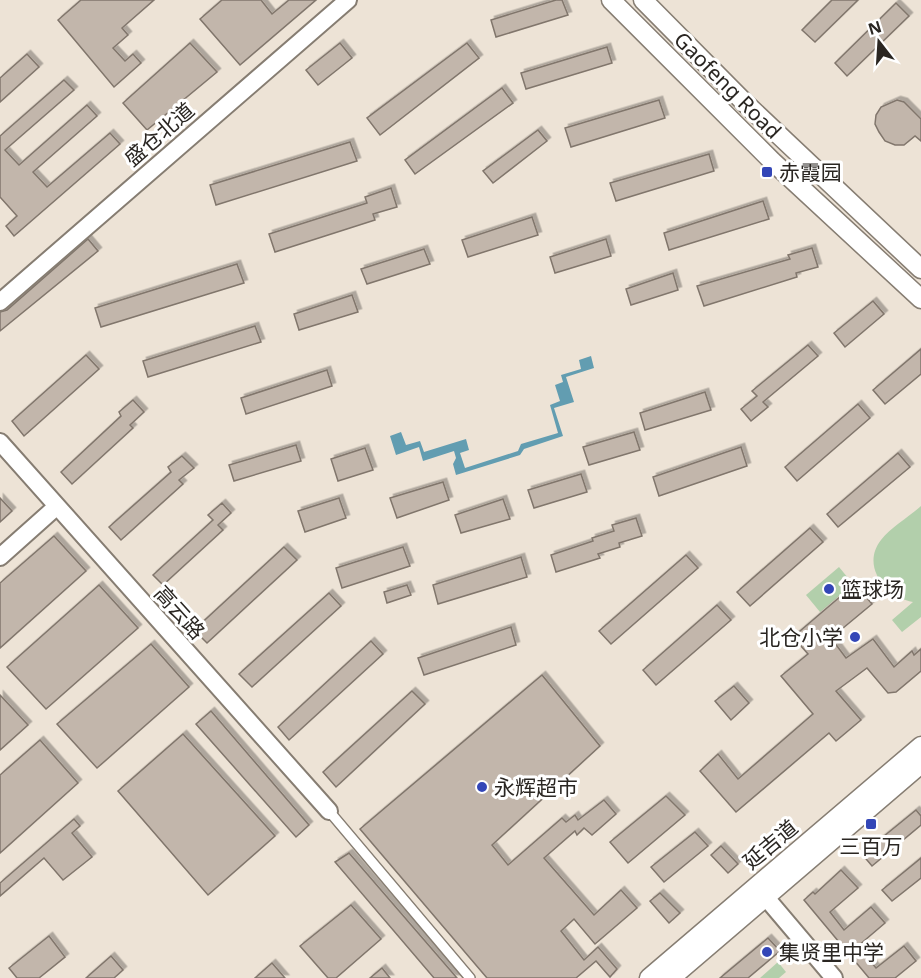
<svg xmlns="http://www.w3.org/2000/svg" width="921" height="978" font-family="'Noto Sans','Noto Sans SC',sans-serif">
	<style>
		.green { fill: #b2cfab }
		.water { fill: #629db1 }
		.building { fill: #c2b6ab; stroke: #81766c; stroke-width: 1.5; filter: url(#shadow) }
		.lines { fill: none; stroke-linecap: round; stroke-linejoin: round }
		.pedestrian-casing { stroke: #867d72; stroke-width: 12 }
		.tertiary-casing { stroke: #867d72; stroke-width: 20 }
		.secondary-casing { stroke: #867d72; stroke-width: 21 }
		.pedestrian { stroke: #fff; stroke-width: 9 }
		.tertiary { stroke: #fff; stroke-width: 16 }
		.secondary { stroke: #fff; stroke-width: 18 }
		.poi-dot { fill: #3346b7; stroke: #fff; stroke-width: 2 }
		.labels { text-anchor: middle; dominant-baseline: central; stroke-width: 6; stroke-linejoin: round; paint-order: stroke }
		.street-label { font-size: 21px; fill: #2a2622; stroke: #fff }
		.poi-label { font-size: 21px; fill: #2a2622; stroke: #fff; text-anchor: start }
	</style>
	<defs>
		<filter id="shadow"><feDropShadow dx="3.5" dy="-3.5" stdDeviation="0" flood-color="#0004"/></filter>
	</defs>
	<rect width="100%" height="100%" fill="#ede3d6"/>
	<g class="green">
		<path d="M921 506V617L902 632 892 620 913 602C887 598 860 567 881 540 891 527 909 517 921 506Z"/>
		<path d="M839 567 853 584 820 612 806 595Z"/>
		<path d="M778 962 786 972 779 978H760Z"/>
	</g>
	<path class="water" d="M591 356 594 368 566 377 574 402 554 408 563 436 524 449 520 455 456 475 453 464 456 458 454 451 423 461 419 447 396 455 390 436 401 432 406 445 420 441 424 452 466 439 469 450 460 453 465 468 518 451 521 444 558 433 550 405 560 401 555 385 563 382 561 375 581 369 579 360Z"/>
	<g class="building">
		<path d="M81 0H154L122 28 128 35 113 48 125 61 133 54 141 63 114 87 58 20Z"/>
		<path d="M222 0H261L272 14 289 0H316L240 65 200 19Z"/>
		<path d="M556 0H562L568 15 496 37 491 20Z"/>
		<path d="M832 0H858L815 42 802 30Z"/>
		<path d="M896 3 909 16 847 76 835 63Z"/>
		<path d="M190 43 217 72 147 130 123 103Z"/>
		<path d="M340 43 352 58 318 85 306 70Z"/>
		<path d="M467 43 479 58 380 135 367 118Z"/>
		<path d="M607 47 612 63 526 89 521 73Z"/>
		<path d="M27 54 39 67 0 102V78Z"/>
		<path d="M64 80 74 90 5 150 19 165 87 105 97 116 33 172 47 187 110 133 120 144 14 236 6 226 17 216 0 197V136Z"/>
		<path d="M502 88 513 103 415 174 405 160Z"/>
		<path d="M659 100 665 118 571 147 565 128Z"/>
		<path d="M897 100 904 102 921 119V141L915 136 904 145H895L885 141 879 132 875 124 876 115 881 107Z"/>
		<path d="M538 130 547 141 493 183 483 171Z"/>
		<path d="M350 142 357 161 216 205 210 185Z"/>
		<path d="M709 154 714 171 616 201 610 183Z"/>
		<path d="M391 188 397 207 373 214 375 220 275 252 269 234 367 203 365 197Z"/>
		<path d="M763 201 769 219 669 250 664 233Z"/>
		<path d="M532 217 538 235 468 257 462 240Z"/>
		<path d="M88 239 98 251 0 331V312L7 310Z"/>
		<path d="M606 239 611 256 555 273 550 257Z"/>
		<path d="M812 248 818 267 796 273 797 277 704 306 697 286 790 259 788 255Z"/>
		<path d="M424 249 430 264 367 284 361 269Z"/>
		<path d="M237 264 244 283 101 327 95 308Z"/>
		<path d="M673 273 678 290 631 305 626 289Z"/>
		<path d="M352 295 358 312 299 330 294 314Z"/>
		<path d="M873 301 884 314 845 347 834 333Z"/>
		<path d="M255 326 261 342 148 377 143 361Z"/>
		<path d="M808 345 818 356 763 402 768 407 751 421 741 409 757 396 752 391Z"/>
		<path d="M921 349V374L885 404 873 390Z"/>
		<path d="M86 355 99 369 24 436 12 421Z"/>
		<path d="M327 370 332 386 246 414 241 398Z"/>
		<path d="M705 392 711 410 645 430 640 413Z"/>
		<path d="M133 400 144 412 130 425 133 428 72 484 61 472 121 416 119 412Z"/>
		<path d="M858 404 870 418 797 481 785 467Z"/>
		<path d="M634 432 640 450 589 465 583 447Z"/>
		<path d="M296 445 301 461 234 481 229 465Z"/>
		<path d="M741 447 747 466 659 496 653 477Z"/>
		<path d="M365 448 373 470 338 481 331 459Z"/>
		<path d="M898 453 910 467 838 527 827 514Z"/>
		<path d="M182 456 194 468 179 480 183 484 121 540 109 527 171 472 168 467Z"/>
		<path d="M581 474 587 492 534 508 528 490Z"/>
		<path d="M443 482 449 500 397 518 390 498Z"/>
		<path d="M0 498 12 511 0 522Z"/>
		<path d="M339 498 346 518 305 532 298 511Z"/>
		<path d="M503 499 510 519 461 533 455 515Z"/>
		<path d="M222 503 231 513 218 525 223 530 163 585 153 575 213 520 208 515Z"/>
		<path d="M636 518 642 536 619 543 620 547 598 554 600 558 556 572 551 555 593 541 592 538 614 531 612 525Z"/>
		<path d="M810 528 823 542 750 606 737 592Z"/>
		<path d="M54 536 86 571 0 648V583Z"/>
		<path d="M284 547 297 560 207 643 194 630Z"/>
		<path d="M403 547 410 566 342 588 336 568Z"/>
		<path d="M686 555 698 568 611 644 599 631Z"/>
		<path d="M521 557 527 577 438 604 433 585Z"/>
		<path d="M855 584 872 604 831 638 846 658 873 639 894 667 912 651 914 655 921 649V671L896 692 888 693 867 668 836 691 861 720 836 741 829 733 736 812 700 771 718 754 738 779 813 714 781 676 808 654 793 637Z"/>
		<path d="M99 585 138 628 46 709 7 667Z"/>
		<path d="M407 585 411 595 387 603 384 592Z"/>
		<path d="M329 593 341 606 252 687 239 674Z"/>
		<path d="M717 605 731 620 656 685 643 670Z"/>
		<path d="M511 627 516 645 424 675 418 658Z"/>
		<path d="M371 641 383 654 289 740 278 727Z"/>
		<path d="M151 644 189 687 97 768 57 724Z"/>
		<path d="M542 675 600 746 492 845 508 865 562 818 566 822 575 815 578 820 604 800 616 814 592 835 584 828 577 835 575 831 544 858 594 915 621 890 637 908 595 944 574 919 561 931 584 960 598 947 617 969 610 977 596 961 576 978H487L360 829Z"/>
		<path d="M734 686 749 703 731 720 715 701Z"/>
		<path d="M412 691 425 704 336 787 323 772Z"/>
		<path d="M0 695 28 725 0 750Z"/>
		<path d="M211 711 309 825 296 837 196 724Z"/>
		<path d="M183 734 275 836 208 895 118 791Z"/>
		<path d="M40 740 78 783 0 853V775Z"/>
		<path d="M666 796 685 815 628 863 610 842Z"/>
		<path d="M916 810 921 816V825L872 866 862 854Z"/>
		<path d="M74 819 80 826 72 833 92 857 63 880 44 858 0 896V883Z"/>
		<path d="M695 832 708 846 664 882 651 867Z"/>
		<path d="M721 846 738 864 728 873 711 855Z"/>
		<path d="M349 853 457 978H434L335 862Z"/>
		<path d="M921 858V878L892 901 882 890Z"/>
		<path d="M841 870 858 888 830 912 844 930 871 907 885 923 858 946 876 968 904 946 916 961 895 978H869L804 900 813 892 815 894Z"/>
		<path d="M660 893 680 913 669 923 650 901Z"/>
		<path d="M351 905 381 939 336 978H328L300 946Z"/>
		<path d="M49 936 65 957 39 978H17L9 968Z"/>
		<path d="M768 938 780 951 748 978H720Z"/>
		<path d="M111 956 123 970 114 978H86Z"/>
		<path d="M272 963 285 978H255Z"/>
		<path d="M382 968 390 978H370Z"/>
	</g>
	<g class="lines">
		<defs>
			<path id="pedestrian" d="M329 811 470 978"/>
			<g id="tertiary">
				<path d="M0 302 348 0"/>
				<path d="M0 442 329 811"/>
				<path d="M0 557 56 507"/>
				<path d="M757 887 834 978"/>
			</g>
			<g id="secondary">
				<path d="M611 0 772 161 921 299"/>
				<path d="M643 0 745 103 921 269"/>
				<path d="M649 978 921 746"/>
				<path d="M671 978 921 764"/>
			</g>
		</defs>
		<use href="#pedestrian" class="pedestrian-casing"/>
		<use href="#tertiary" class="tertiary-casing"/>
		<use href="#secondary" class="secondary-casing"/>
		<use href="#pedestrian" class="pedestrian"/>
		<use href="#tertiary" class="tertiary"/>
		<use href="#secondary" class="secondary"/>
	</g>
	<g class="poi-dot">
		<rect x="761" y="166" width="12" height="12" rx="3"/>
		<circle cx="829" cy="589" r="6"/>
		<circle cx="855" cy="637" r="6"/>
		<circle cx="482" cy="787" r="6"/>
		<rect x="865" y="818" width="12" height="12" rx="3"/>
		<circle cx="767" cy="952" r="6"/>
	</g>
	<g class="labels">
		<g class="street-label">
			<text transform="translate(728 85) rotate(45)">Gaofeng Road</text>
			<text transform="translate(159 134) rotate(-41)">盛仓北道</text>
			<text transform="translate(180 612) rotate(48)">高云路</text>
			<text transform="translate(770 844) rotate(-40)">延吉道</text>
		</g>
		<g class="poi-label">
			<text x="779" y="172">赤霞园</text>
			<text x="841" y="589">篮球场</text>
			<text x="843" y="637" text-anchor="end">北仓小学</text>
			<text x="494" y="787">永辉超市</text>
			<text x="871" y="846" text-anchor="middle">三百万</text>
			<text x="779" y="952">集贤里中学</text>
		</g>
	</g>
	<g transform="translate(879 42) rotate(343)" stroke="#ffffff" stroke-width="4.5" paint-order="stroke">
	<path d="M0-4.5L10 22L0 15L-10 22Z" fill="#2a2622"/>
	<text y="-9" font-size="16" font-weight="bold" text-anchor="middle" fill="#2a2622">N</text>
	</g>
</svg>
